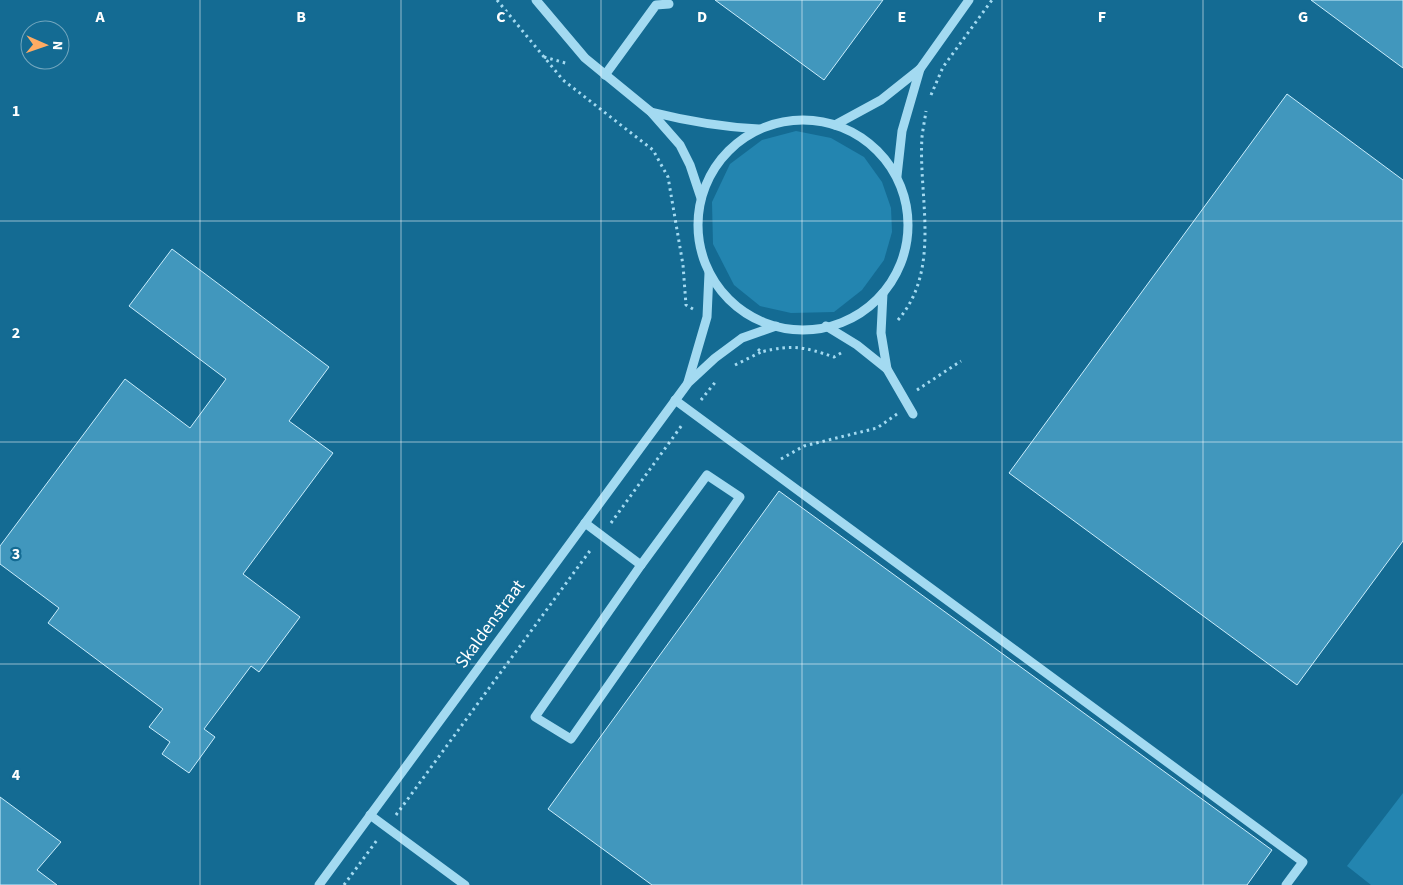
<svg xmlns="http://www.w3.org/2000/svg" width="1403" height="885" font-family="'Source Sans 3',sans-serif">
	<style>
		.green { fill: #2385b0 }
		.building { fill: #4197bd; stroke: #caedfc }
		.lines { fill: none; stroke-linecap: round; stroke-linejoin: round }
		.path { stroke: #a3daf1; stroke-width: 3; stroke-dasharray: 2.5 4; stroke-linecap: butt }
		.minor { stroke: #a3daf1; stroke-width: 9 }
		.grid { fill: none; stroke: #fff; stroke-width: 1; stroke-opacity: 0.55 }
		.labels { text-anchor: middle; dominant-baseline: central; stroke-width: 4.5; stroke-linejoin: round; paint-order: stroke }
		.street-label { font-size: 18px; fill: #fff; stroke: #146b93 }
		.grid-label { font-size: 16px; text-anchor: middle; font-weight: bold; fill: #fff; stroke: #146b93; stroke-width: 4.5; stroke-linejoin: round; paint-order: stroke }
	</style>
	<rect width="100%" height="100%" fill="#146b93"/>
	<g class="green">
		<path d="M796 131 831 138 864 157 882 182 891 208 892 232 884 260 862 290 834 312 791 313 760 306 734 285 713 244 712 202 730 164 762 140Z"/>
		<path d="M1403 793V885H1371L1347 866Z"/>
	</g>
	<g class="building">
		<path d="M715 0H883L824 80Z"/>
		<path d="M1311 0H1403V68Z"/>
		<path d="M1287 94 1403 180V541L1297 685 1009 473Z"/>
		<path d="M172 249 329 367 289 421 333 453 243 574 300 617 259 672 251 666 204 729 215 737 189 773 162 754 170 742 149 727 163 709 48 623 59 608 0 564V546L125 379 190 428 226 379 129 306Z"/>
		<path d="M779 491 1272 850 1247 885H652L548 809Z"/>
		<path d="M0 797 61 842 37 870 57 885H0Z"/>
	</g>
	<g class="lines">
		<g class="path">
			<path d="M497 0 563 80 653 150 668 177 683 265 686 305 693 309"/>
			<path d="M544 57 569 64"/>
			<path d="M931 95 943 67 992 0"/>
			<path d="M898 320C942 269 918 197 922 137 923 128 925 119 926 111"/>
			<path d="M758 349 761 352C793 344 804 347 834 357L841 353"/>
			<path d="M735 365 761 352"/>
			<path d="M917 390 961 361"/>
			<path d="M701 400 717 380"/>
			<path d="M781 459 804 446 877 428 897 414"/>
			<path d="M611 523 682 425"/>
			<path d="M396 815 592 548"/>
			<path d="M344 885 377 840"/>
		</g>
		<g class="minor">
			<path d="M536 0 585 58 651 112 680 145 690 165 701 198"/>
			<path d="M605 75 656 5 669 4"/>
			<path d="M651 112C687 121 722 127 759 129"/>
			<circle cx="803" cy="225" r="105"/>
			<path d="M835 125 881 100 920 69 969 0"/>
			<path d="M897 176 902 131 920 69"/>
			<path d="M883 293 881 333 887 369 913 414"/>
			<path d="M826 326 857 345 887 369"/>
			<path d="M688 382 707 317 709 273"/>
			<path d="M675 400 1303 862 1286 885"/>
			<path d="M707 475 740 497 571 739 535 717 641 565Z"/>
			<path d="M585 523 641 565"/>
			<path d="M370 815 465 885"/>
			<path d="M319 885 688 383 715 358 742 338 776 326"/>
		</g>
	</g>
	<path class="grid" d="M200 0V885M401 0V885M601 0V885M802 0V885M1002 0V885M1203 0V885M0 221H1403M0 442H1403M0 664H1403"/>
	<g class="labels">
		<g class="street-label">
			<text transform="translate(490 624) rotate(-54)">Skaldenstraat</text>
		</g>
	</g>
	<g class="grid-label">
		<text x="100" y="22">A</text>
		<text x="301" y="22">B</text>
		<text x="501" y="22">C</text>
		<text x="702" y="22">D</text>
		<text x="902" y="22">E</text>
		<text x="1102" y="22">F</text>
		<text x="1303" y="22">G</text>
		<text x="16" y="116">1</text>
		<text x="16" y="338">2</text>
		<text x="16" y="559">3</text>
		<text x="16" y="780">4</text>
	</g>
	<g transform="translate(45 45) rotate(92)"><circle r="24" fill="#146b93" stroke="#72a6be"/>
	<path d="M0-4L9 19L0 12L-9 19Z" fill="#ffab63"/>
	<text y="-8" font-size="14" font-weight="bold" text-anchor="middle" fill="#ffffff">N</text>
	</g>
</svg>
